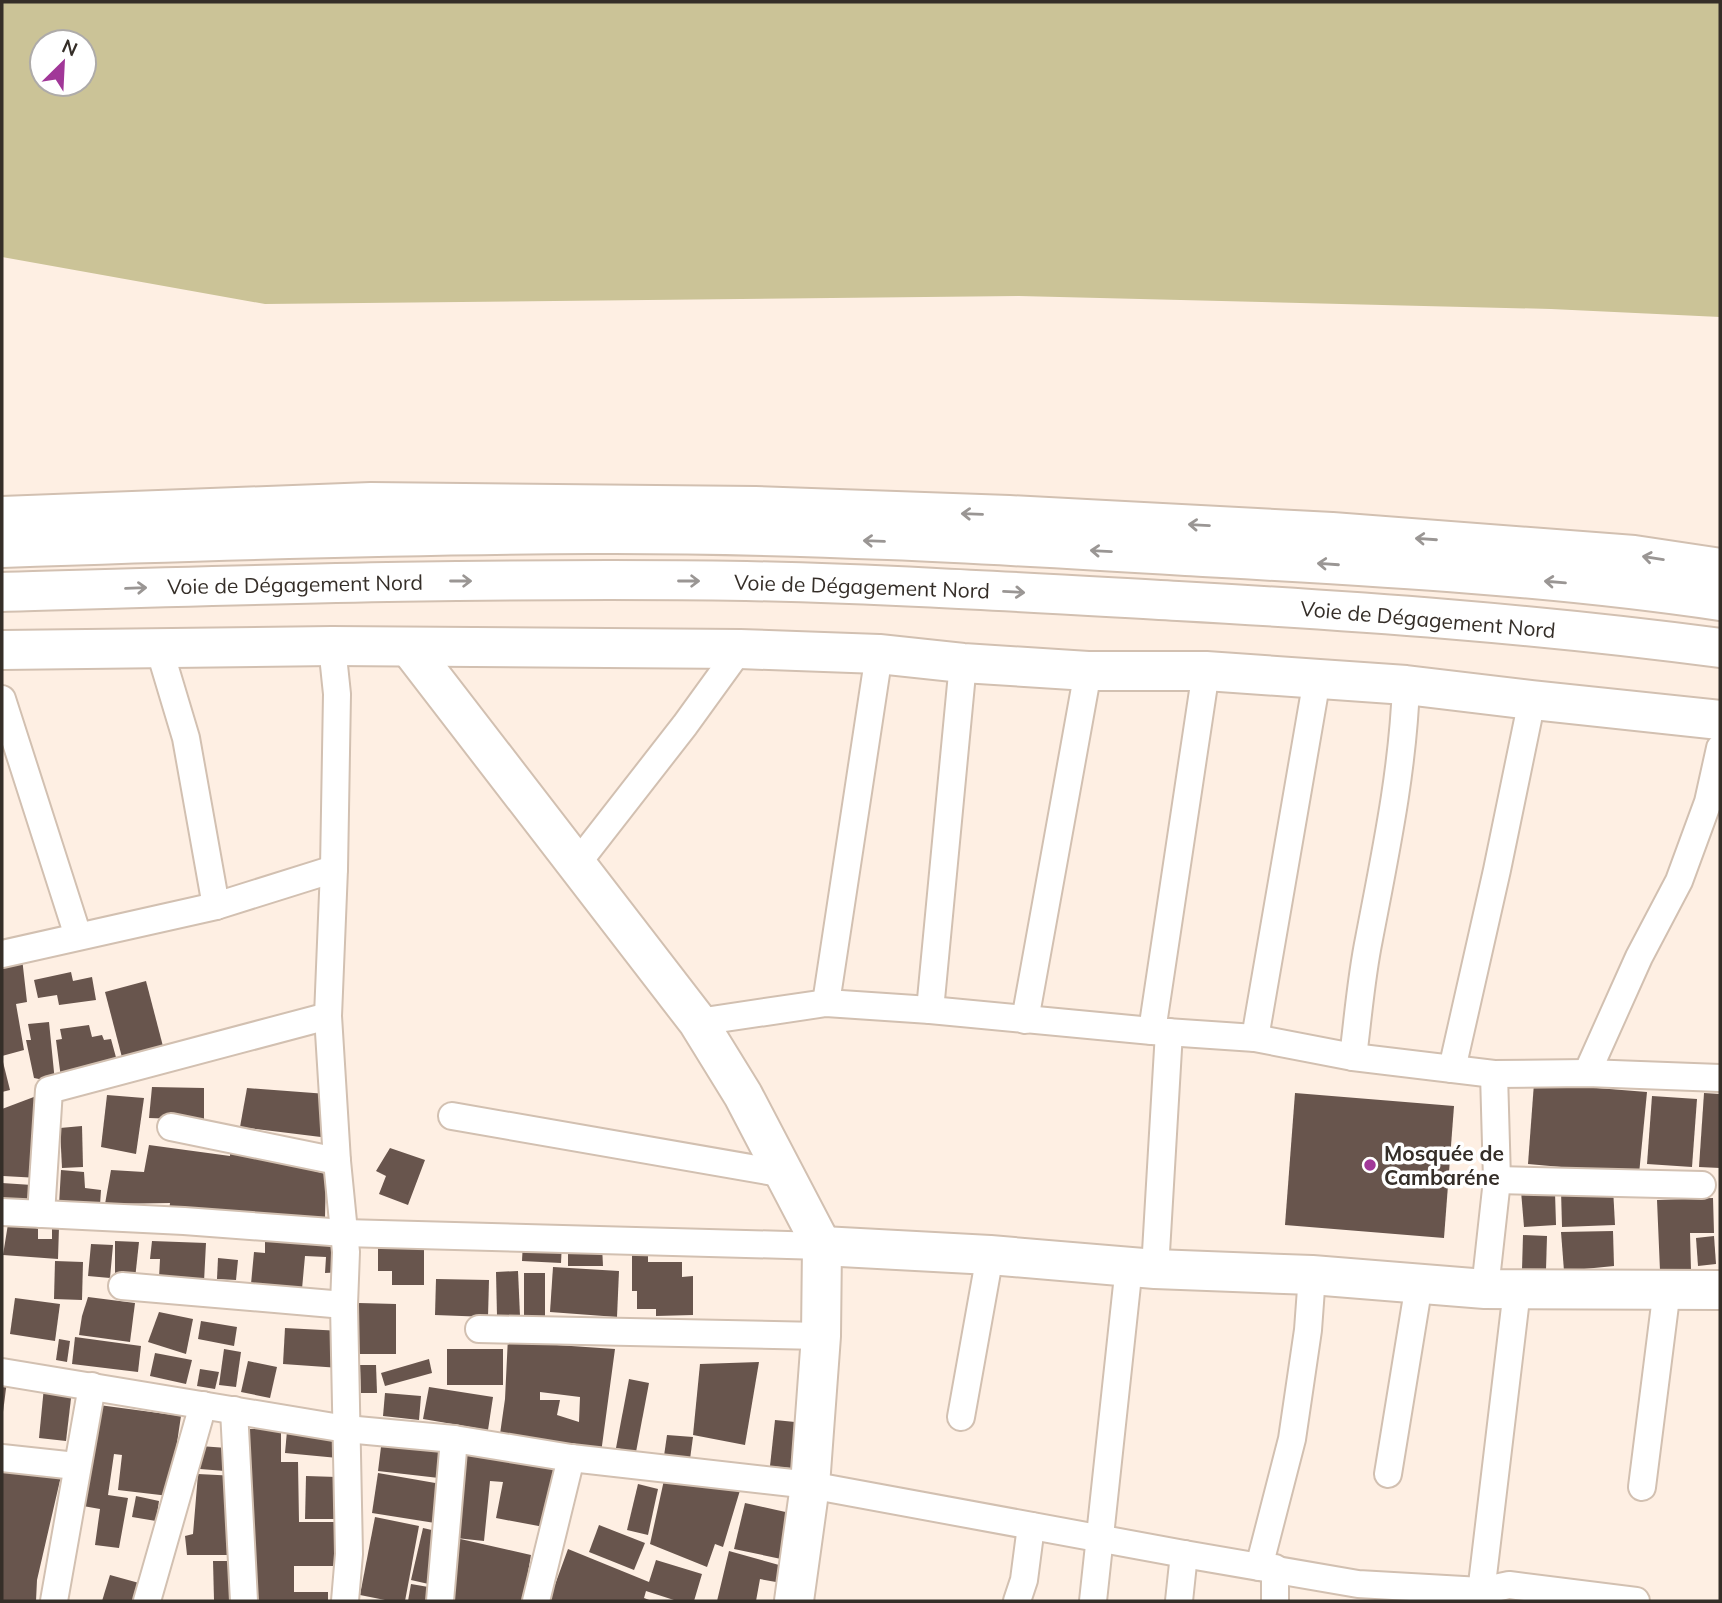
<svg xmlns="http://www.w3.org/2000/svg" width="1722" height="1603" font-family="Mulish,sans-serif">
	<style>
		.water { fill: #cbc397; fill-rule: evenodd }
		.building { fill: #68554d; fill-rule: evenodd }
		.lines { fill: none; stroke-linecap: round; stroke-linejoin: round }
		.street-casing { stroke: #d2c0b1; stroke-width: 30 }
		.secondary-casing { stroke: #d2c0b1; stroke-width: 42 }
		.primary-casing { stroke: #d2c0b1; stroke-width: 42 }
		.highway-casing { stroke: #d2c0b1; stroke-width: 42 }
		.street { stroke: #fff; stroke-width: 26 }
		.secondary { stroke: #fff; stroke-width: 38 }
		.primary { stroke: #fff; stroke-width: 38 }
		.highway { stroke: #fff; stroke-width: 38 }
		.oneway { stroke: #9a9694 }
		.poi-dot { fill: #a13798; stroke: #fff; stroke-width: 2.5 }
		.labels { text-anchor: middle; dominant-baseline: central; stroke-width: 7; stroke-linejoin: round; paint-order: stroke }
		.street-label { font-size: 21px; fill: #352e28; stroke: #fff }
		.poi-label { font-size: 21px; font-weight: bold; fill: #352e28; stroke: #fff; text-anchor: start }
	</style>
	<rect width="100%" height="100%" fill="#feefe3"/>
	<path class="water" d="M2 2H1720V317L1551 309 1019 296 265 304 2 257ZM42 42H84V84H42Z"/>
	<g class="building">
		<path d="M22 958 27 1002 16 1004 24 1050 2 1056V968L8 967 7 961Z"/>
		<path d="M71 972 73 981 92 977 96 1000 59 1005 57 995 38 998 34 980Z"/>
		<path d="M146 981 165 1054 124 1065 105 992Z"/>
		<path d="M49 1022 55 1082 40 1083 39 1079 34 1078 26 1040H31L28 1024Z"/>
		<path d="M89 1025 92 1037 102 1035 104 1040 111 1039 117 1061 61 1078 56 1040 62 1039 60 1029Z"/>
		<path d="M2 1058 10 1090 2 1092Z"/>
		<path d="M1534 1083 1647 1092 1639 1174 1528 1164Z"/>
		<path d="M152 1087 204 1088V1120L149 1118Z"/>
		<path d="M247 1088 327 1094 329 1138 240 1127Z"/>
		<path d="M47 1092 39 1178 3 1176 2 1109Z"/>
		<path d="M1295 1093 1454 1106 1444 1238 1285 1225Z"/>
		<path d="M1704 1093 1720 1094V1168L1699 1167Z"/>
		<path d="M107 1095 144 1098 136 1154 101 1147Z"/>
		<path d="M1652 1096 1697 1099 1692 1167 1647 1164Z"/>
		<path d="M82 1126 83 1167 62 1168 60 1128Z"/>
		<path d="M149 1145 230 1156V1153L267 1159 326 1174 325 1217 169 1212 170 1203 105 1204 111 1170 144 1172Z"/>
		<path d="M390 1148 425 1160 408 1205 379 1194 386 1176 376 1171Z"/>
		<path d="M61 1170 84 1172 85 1188 101 1190 100 1205H59Z"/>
		<path d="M2 1183 32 1185 30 1202 2 1200Z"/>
		<path d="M1613 1188 1615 1225 1562 1227 1561 1190Z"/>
		<path d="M1521 1191 1555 1192 1556 1225 1524 1227Z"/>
		<path d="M1713 1198 1714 1233H1690L1691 1270 1660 1271 1657 1200Z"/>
		<path d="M8 1224 38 1226V1239H52V1227H59L58 1259 3 1255Z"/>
		<path d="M1613 1231 1614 1266 1564 1271 1561 1232Z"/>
		<path d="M1523 1235 1547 1236 1546 1270H1522Z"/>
		<path d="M1714 1236 1716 1264 1698 1266 1696 1238Z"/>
		<path d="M265 1237 345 1243 344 1272 325 1273 326 1257 305 1256 302 1289 251 1284 254 1252 265 1253Z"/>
		<path d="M115 1241 139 1242 135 1279 115 1278Z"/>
		<path d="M152 1241 206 1243 204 1282 159 1278 160 1259H150Z"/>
		<path d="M523 1241 562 1242 561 1263 522 1261Z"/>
		<path d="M632 1242H648V1262H682V1277L693 1276V1315L656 1316V1309H637V1291H632Z"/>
		<path d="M91 1244 113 1245 110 1278 88 1276Z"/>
		<path d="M378 1245 424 1246V1285H392V1271H378Z"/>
		<path d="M568 1246H602L603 1266H568Z"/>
		<path d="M218 1258 238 1260 236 1280 217 1279Z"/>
		<path d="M55 1261 83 1262 82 1300 54 1299Z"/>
		<path d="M553 1267 619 1271 617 1317 550 1312Z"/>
		<path d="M518 1271 520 1316H497L496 1272Z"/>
		<rect x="524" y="1273" width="21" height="43"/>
		<path d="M436 1279 489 1280 488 1317 435 1315Z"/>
		<path d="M88 1297 135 1303 130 1342 79 1335 82 1316Z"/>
		<path d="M15 1298 60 1304 55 1341 10 1334Z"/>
		<path d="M359 1303 396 1304V1354H359Z"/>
		<path d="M159 1312 193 1319 186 1354 148 1342Z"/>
		<path d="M201 1321 237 1327 234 1346 198 1339Z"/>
		<path d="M285 1328 342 1331 340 1368 283 1364Z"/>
		<path d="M75 1337 141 1346 138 1372 72 1364Z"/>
		<path d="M508 1337 543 1338 542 1344 615 1349 601 1453 500 1434 505 1399ZM540 1392 580 1397 579 1422 557 1415 560 1400H540Z"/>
		<path d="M59 1339 70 1341 67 1362 56 1360Z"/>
		<path d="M224 1349 241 1352 236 1387 219 1385Z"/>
		<rect x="447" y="1349" width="56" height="36"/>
		<path d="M155 1353 192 1360 186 1384 150 1376Z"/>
		<path d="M429 1359 432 1373 385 1386 381 1373Z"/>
		<path d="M248 1361 277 1367 270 1398 241 1392Z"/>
		<path d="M759 1362 745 1445 693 1435 700 1364Z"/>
		<path d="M360 1365H376L377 1393H361Z"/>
		<path d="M200 1369 219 1372 215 1389 197 1386Z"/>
		<path d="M629 1379 649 1383 636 1452 616 1448Z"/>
		<path d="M2 1381H7L3 1412H2Z"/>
		<path d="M44 1387 72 1390 66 1441 39 1438Z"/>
		<path d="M429 1387 493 1397 488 1430 423 1419Z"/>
		<path d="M385 1393 421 1396 419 1420 383 1416Z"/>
		<path d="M99 1405 181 1416 169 1496 118 1490 122 1455 114 1454 108 1495 128 1498 119 1548 95 1545 100 1509 83 1506Z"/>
		<path d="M775 1420 795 1422 791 1468 770 1466Z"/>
		<path d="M247 1429H281V1462H298L299 1522H338V1566H294V1592H328V1601H253Z"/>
		<path d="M287 1431 339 1436 338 1458 285 1453Z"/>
		<path d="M667 1435 693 1437 690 1459 664 1456Z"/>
		<path d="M382 1439 443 1445 439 1478 378 1471Z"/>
		<path d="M200 1446 227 1448 225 1471 200 1469Z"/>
		<path d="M466 1453 555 1468 544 1527 496 1518 503 1482 490 1481 484 1541 456 1538 531 1555 523 1601H453L456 1574V1538Z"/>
		<path d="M2 1471 61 1476 37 1580 36 1601H2Z"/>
		<path d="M378 1473 441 1484 435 1523 372 1513Z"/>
		<path d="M198 1474 237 1476 239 1555H187L185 1536 193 1534Z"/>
		<path d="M306 1476 337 1477 336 1519H305Z"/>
		<path d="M664 1480 741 1487 723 1547 715 1544 707 1567 650 1544Z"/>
		<path d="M638 1484 658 1489 648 1535 627 1530Z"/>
		<path d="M136 1496 159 1501 156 1521 132 1517Z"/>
		<path d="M745 1503 790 1513 786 1560 734 1549Z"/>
		<path d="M375 1517 419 1526 405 1601H390L360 1595Z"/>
		<path d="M599 1525 645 1543 634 1570 589 1552Z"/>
		<path d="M423 1528 445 1533 433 1585 411 1580Z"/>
		<path d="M568 1549 649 1582 656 1560 702 1574 694 1601H677L646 1591 644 1598 652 1601H549Z"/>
		<path d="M729 1551 779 1565 776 1582 760 1579 756 1601H717Z"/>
		<path d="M213 1561H239V1600H214Z"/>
		<path d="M110 1575 139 1583 134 1601H102Z"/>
		<path d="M411 1584 440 1589 438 1601H408Z"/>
	</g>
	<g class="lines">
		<defs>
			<g id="street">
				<path d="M332 646 337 694 334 869 328 1016 337 1161 346 1252 344 1305 349 1554 345 1601"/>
				<path d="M159 648 186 738 216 906"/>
				<path d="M2 699 78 936"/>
				<path d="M576 865 685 725 740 649"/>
				<path d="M2 954 216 906 334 869"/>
				<path d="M826 1003 879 654"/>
				<path d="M930 1010 963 663"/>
				<path d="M1025 1020 1088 671"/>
				<path d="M698 1022 826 1003 930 1010 1152 1031 1255 1038 1353 1057 1494 1074 1587 1073 1720 1078"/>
				<path d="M1152 1031 1206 671"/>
				<path d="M1255 1038 1317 679"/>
				<path d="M1353 1057C1358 1018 1361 978 1369 939 1385 855 1403 771 1406 685"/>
				<path d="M1452 1069 1497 870 1532 700"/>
				<path d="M1587 1073 1639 957 1679 881 1708 802 1720 748"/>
				<path d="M452 1116 785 1174"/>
				<path d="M171 1127 337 1161"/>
				<path d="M1497 1180 1702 1185"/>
				<path d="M2 1212 184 1221 344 1233 822 1246"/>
				<path d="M41 1214 49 1090 328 1016"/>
				<path d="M1155 1269 1169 1032"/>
				<path d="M122 1286 344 1305"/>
				<path d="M1485 1289 1497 1180 1494 1074"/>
				<path d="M479 1329 821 1336"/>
				<path d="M2 1372 346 1429 454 1439 571 1458 810 1485 1184 1554 1358 1584 1481 1591 1509 1585 1636 1601"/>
				<path d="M234 1410 244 1601"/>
				<path d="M961 1417 990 1255"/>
				<path d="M2 1458 76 1466"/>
				<path d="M1388 1474 1419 1284"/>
				<path d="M1642 1487 1667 1289"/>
				<path d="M1259 1567 1292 1439 1308 1330 1312 1275"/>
				<path d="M1275 1568V1601"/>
				<path d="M54 1601 92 1386"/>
				<path d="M147 1601 203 1405"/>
				<path d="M440 1601 454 1439"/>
				<path d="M536 1601 571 1458"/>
				<path d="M1017 1601 1024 1580 1031 1526"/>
				<path d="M1093 1601 1129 1266"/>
				<path d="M1179 1601 1184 1554"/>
				<path d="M1480 1601 1517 1290"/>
			</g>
			<g id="secondary">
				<path d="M409 647 698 1022 743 1095 822 1246 821 1336 810 1485 794 1601"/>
				<path d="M822 1246 990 1255 1155 1269 1312 1275 1485 1289 1720 1290"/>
			</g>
			<path id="primary" d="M2 650 332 646 740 649 879 654 963 663 1088 671H1206L1406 685 1532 700 1720 720"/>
			<g id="highway">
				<path d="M2 516 371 502 755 506 1009 515 1332 532 1634 555 1720 568"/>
				<path d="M2 548C198 541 394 535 590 534 789 533 988 544 1186 556 1364 566 1544 575 1720 601"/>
				<path d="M2 592C250 585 497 577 746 581 890 584 1034 593 1178 601 1359 611 1540 624 1720 648"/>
			</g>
		</defs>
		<use href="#street" class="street-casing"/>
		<use href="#secondary" class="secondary-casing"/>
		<use href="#primary" class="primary-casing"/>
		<use href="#highway" class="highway-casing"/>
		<use href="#street" class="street"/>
		<use href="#secondary" class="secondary"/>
		<use href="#primary" class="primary"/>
		<use href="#highway" class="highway"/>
	</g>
	<defs><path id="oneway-shaft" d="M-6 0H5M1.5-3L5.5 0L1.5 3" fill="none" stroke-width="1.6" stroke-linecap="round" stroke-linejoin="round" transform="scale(1.75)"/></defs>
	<g class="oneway">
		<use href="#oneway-shaft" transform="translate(972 514) rotate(-178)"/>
		<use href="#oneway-shaft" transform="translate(1199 525) rotate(-177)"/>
		<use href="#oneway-shaft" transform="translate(1426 539) rotate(-176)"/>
		<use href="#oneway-shaft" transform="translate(874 541) rotate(-178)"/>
		<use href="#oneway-shaft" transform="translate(1101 551) rotate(-177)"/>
		<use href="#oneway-shaft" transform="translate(1653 558) rotate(-171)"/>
		<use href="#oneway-shaft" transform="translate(1328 564) rotate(-176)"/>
		<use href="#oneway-shaft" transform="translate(461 581)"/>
		<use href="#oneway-shaft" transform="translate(689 581)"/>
		<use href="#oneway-shaft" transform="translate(1555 582) rotate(-175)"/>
		<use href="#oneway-shaft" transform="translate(136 588) rotate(-2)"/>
		<use href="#oneway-shaft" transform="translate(1014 592) rotate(3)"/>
	</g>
	<circle class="poi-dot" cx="1370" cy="1165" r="7"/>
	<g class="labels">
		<g class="street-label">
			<text transform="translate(295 584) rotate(-1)">Voie de Dégagement Nord</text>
			<text transform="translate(862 586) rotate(2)">Voie de Dégagement Nord</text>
			<text transform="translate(1428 619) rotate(5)">Voie de Dégagement Nord</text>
		</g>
		<g class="poi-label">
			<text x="1384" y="1153">Mosquée de<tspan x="1384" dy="24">Cambaréne</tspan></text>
		</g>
	</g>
	<rect width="1722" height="1603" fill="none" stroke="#352e28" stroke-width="7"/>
	<g transform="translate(63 63) rotate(24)"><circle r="33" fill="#ffffff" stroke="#aeaba9" stroke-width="2"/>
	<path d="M0-5L12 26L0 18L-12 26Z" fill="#a13798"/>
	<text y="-10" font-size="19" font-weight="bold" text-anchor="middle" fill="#352e28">N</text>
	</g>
</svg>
